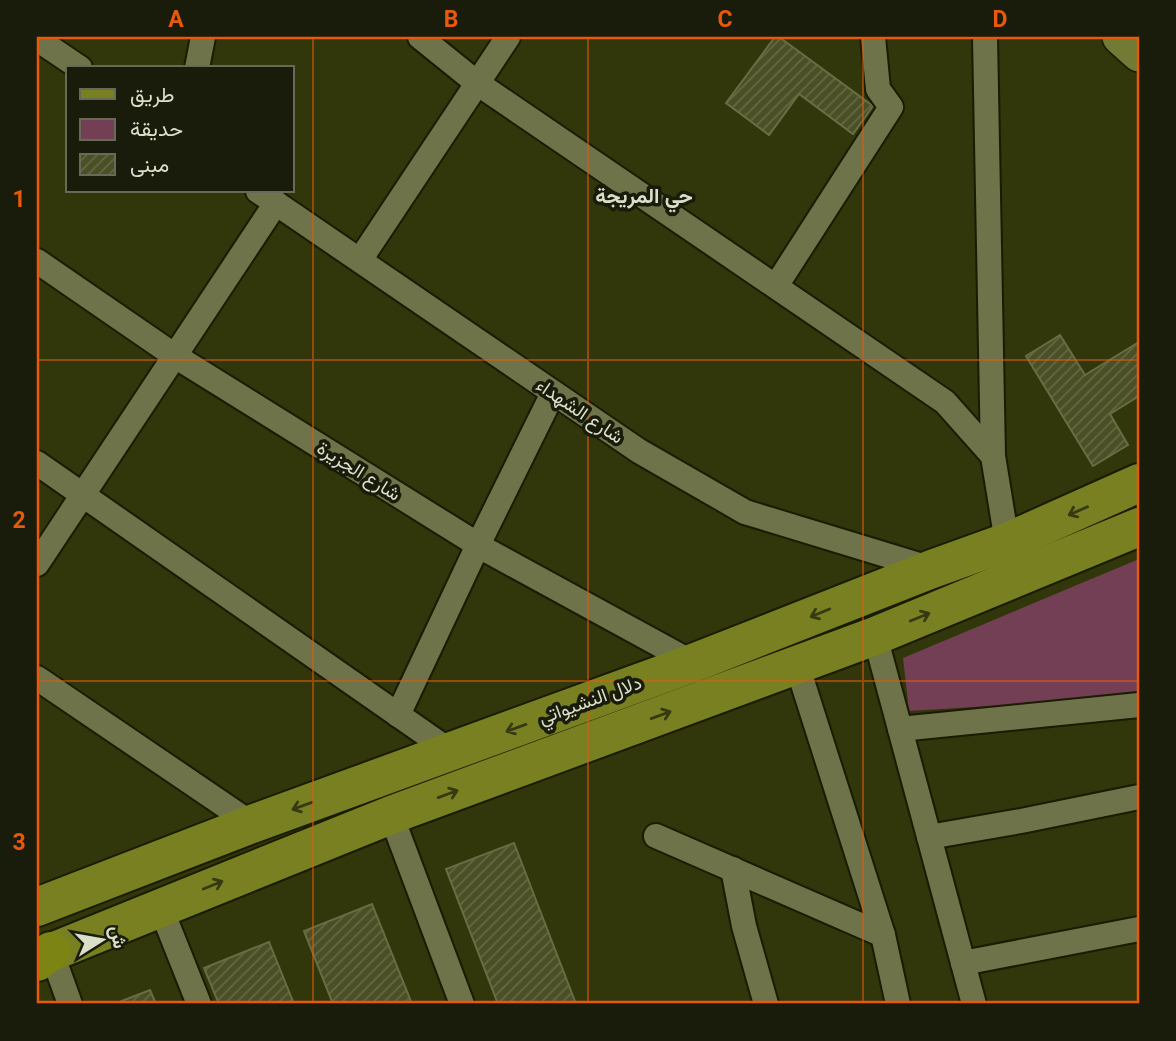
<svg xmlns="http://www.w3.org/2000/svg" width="1176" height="1041" font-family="Roboto,Vazirmatn,sans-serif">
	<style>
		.green { fill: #723f54 }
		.building { fill: url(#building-hatch); stroke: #686d43; stroke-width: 2 }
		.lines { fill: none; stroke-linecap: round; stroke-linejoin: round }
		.minor-casing { stroke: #191c00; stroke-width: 28 }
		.secondary-casing { stroke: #191c00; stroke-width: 38 }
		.primary-casing { stroke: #191c00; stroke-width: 42 }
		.trunk-casing { stroke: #191c00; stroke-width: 42 }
		.minor { stroke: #6e7349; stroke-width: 24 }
		.secondary { stroke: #737a35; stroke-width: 35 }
		.primary { stroke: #788021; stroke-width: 38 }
		.trunk { stroke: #7c8414; stroke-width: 38 }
		.oneway { stroke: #363a11 }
		.grid { fill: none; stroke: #e8590c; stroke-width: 2; stroke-opacity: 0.55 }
		.labels { text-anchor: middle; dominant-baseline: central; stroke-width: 7; stroke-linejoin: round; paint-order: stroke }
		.street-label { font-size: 19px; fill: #dbdec8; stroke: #191c0a }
		.neighbourhood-label { font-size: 21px; font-weight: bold; fill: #dbdec8; stroke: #191c0a }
		.neatline { fill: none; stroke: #e8590c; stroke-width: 2.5 }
		.grid-label { font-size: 23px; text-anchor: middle; font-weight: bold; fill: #e8590c }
	</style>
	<defs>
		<pattern id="building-hatch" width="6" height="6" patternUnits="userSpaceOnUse" patternTransform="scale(1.75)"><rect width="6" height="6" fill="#4a4f26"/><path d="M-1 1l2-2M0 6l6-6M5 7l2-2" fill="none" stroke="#646844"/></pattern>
	</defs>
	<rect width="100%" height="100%" fill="#31360b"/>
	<path class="green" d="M1139 559V697L909 711 903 658Z"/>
	<g class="building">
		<path d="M775 37H779L873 106 853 134 799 94 769 135 726 103Z"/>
		<path d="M1060 335 1085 375 1139 342V396L1110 414 1128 445 1093 466 1026 356Z"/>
		<path d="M514 843 576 1004H498L446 869Z"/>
		<path d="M372 904 412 1004H333L304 931Z"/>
		<path d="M269 942 294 1004H219L204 968Z"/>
		<path d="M150 990 156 1004H114Z"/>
	</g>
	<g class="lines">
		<defs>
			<g id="minor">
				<path d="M420 37 477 83 945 402 993 456"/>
				<path d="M985 37 993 456 1007 542"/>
				<path d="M37 39 80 68"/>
				<path d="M197 68 203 37"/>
				<path d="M258 191 639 451 745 512 932 569"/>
				<path d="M360 260 508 37"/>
				<path d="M37 261 175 356 488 551 693 663"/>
				<path d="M776 286 891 107 878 89 873 37"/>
				<path d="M37 463 450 751"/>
				<path d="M37 564 276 203"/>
				<path d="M875 636 974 1004"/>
				<path d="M37 678 252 824"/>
				<path d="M398 715 478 545 553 393"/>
				<path d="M900 729 1139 705"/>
				<path d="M391 815 462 1004"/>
				<path d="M656 836 883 935 797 665"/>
				<path d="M929 837 1021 821 1139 797"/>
				<path d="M733 869 744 926 766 1004"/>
				<path d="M160 906 199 1004"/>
				<path d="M883 935 898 1004"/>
				<path d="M51 951 70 1004"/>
				<path d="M963 963 1139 929"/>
			</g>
			<path id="secondary" d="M1120 37 1139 54"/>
			<g id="primary">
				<path d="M37 907 252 824 693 663 932 569 1007 542 1139 483"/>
				<path d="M37 958 391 815 875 636 1139 527"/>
			</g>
			<path id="trunk" d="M37 962 51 951"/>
		</defs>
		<use href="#minor" class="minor-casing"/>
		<use href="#secondary" class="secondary-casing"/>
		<use href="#primary" class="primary-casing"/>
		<use href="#trunk" class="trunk-casing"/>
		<use href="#minor" class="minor"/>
		<use href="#secondary" class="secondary"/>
		<use href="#primary" class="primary"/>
		<use href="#trunk" class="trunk"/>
	</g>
	<defs><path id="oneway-shaft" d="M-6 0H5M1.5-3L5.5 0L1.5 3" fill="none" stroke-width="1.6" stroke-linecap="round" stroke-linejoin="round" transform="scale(1.75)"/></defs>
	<g class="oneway">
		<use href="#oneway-shaft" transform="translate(1078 511) rotate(156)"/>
		<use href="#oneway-shaft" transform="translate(820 613) rotate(158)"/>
		<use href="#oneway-shaft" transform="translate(920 617) rotate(-22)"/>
		<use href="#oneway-shaft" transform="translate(661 715) rotate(-20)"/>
		<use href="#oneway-shaft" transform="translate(516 728) rotate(160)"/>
		<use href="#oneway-shaft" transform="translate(448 794) rotate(-20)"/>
		<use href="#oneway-shaft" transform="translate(302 806) rotate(160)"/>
		<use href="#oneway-shaft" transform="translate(213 885) rotate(-22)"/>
	</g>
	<path class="grid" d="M313 37V1004M588 37V1004M863 37V1004M37 360H1139M37 681H1139"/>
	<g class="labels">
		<g class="street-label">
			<text transform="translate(580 411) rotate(34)">شارع الشهداء</text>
			<text transform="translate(359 471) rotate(32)">شارع الجزيرة</text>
			<text transform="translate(590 700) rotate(-20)">دلال النشيواتي</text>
		</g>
		<g class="neighbourhood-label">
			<text x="644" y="196">حي المريجة</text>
		</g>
	</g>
	<rect width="1176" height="1041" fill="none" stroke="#191c0a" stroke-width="77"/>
	<rect x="66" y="66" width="228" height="126" fill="#191c0a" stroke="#676a56" stroke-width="2"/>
	<rect x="80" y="89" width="35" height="10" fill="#788021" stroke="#676a56" stroke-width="2"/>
	<text x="130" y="102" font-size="21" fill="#dbdec8">طريق</text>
	<rect x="80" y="119" width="35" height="21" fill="#723f54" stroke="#676a56" stroke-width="2"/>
	<text x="130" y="136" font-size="21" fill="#dbdec8">حديقة</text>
	<rect x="80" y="154" width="35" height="21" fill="url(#building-hatch)" stroke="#676a56" stroke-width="2"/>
	<text x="130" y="172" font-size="21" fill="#dbdec8">مبنى</text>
	<g transform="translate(102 940) rotate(79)" stroke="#191c0a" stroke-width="5" paint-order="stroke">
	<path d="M0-5L12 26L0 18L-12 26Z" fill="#dbdec8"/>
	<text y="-10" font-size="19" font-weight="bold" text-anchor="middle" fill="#dbdec8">ش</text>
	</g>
	<rect x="38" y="38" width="1100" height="964" class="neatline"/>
	<g class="grid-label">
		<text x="176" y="27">A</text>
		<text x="451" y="27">B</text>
		<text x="725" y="27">C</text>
		<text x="1000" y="27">D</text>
		<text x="19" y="207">1</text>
		<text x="19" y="528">2</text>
		<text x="19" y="850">3</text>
	</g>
</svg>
